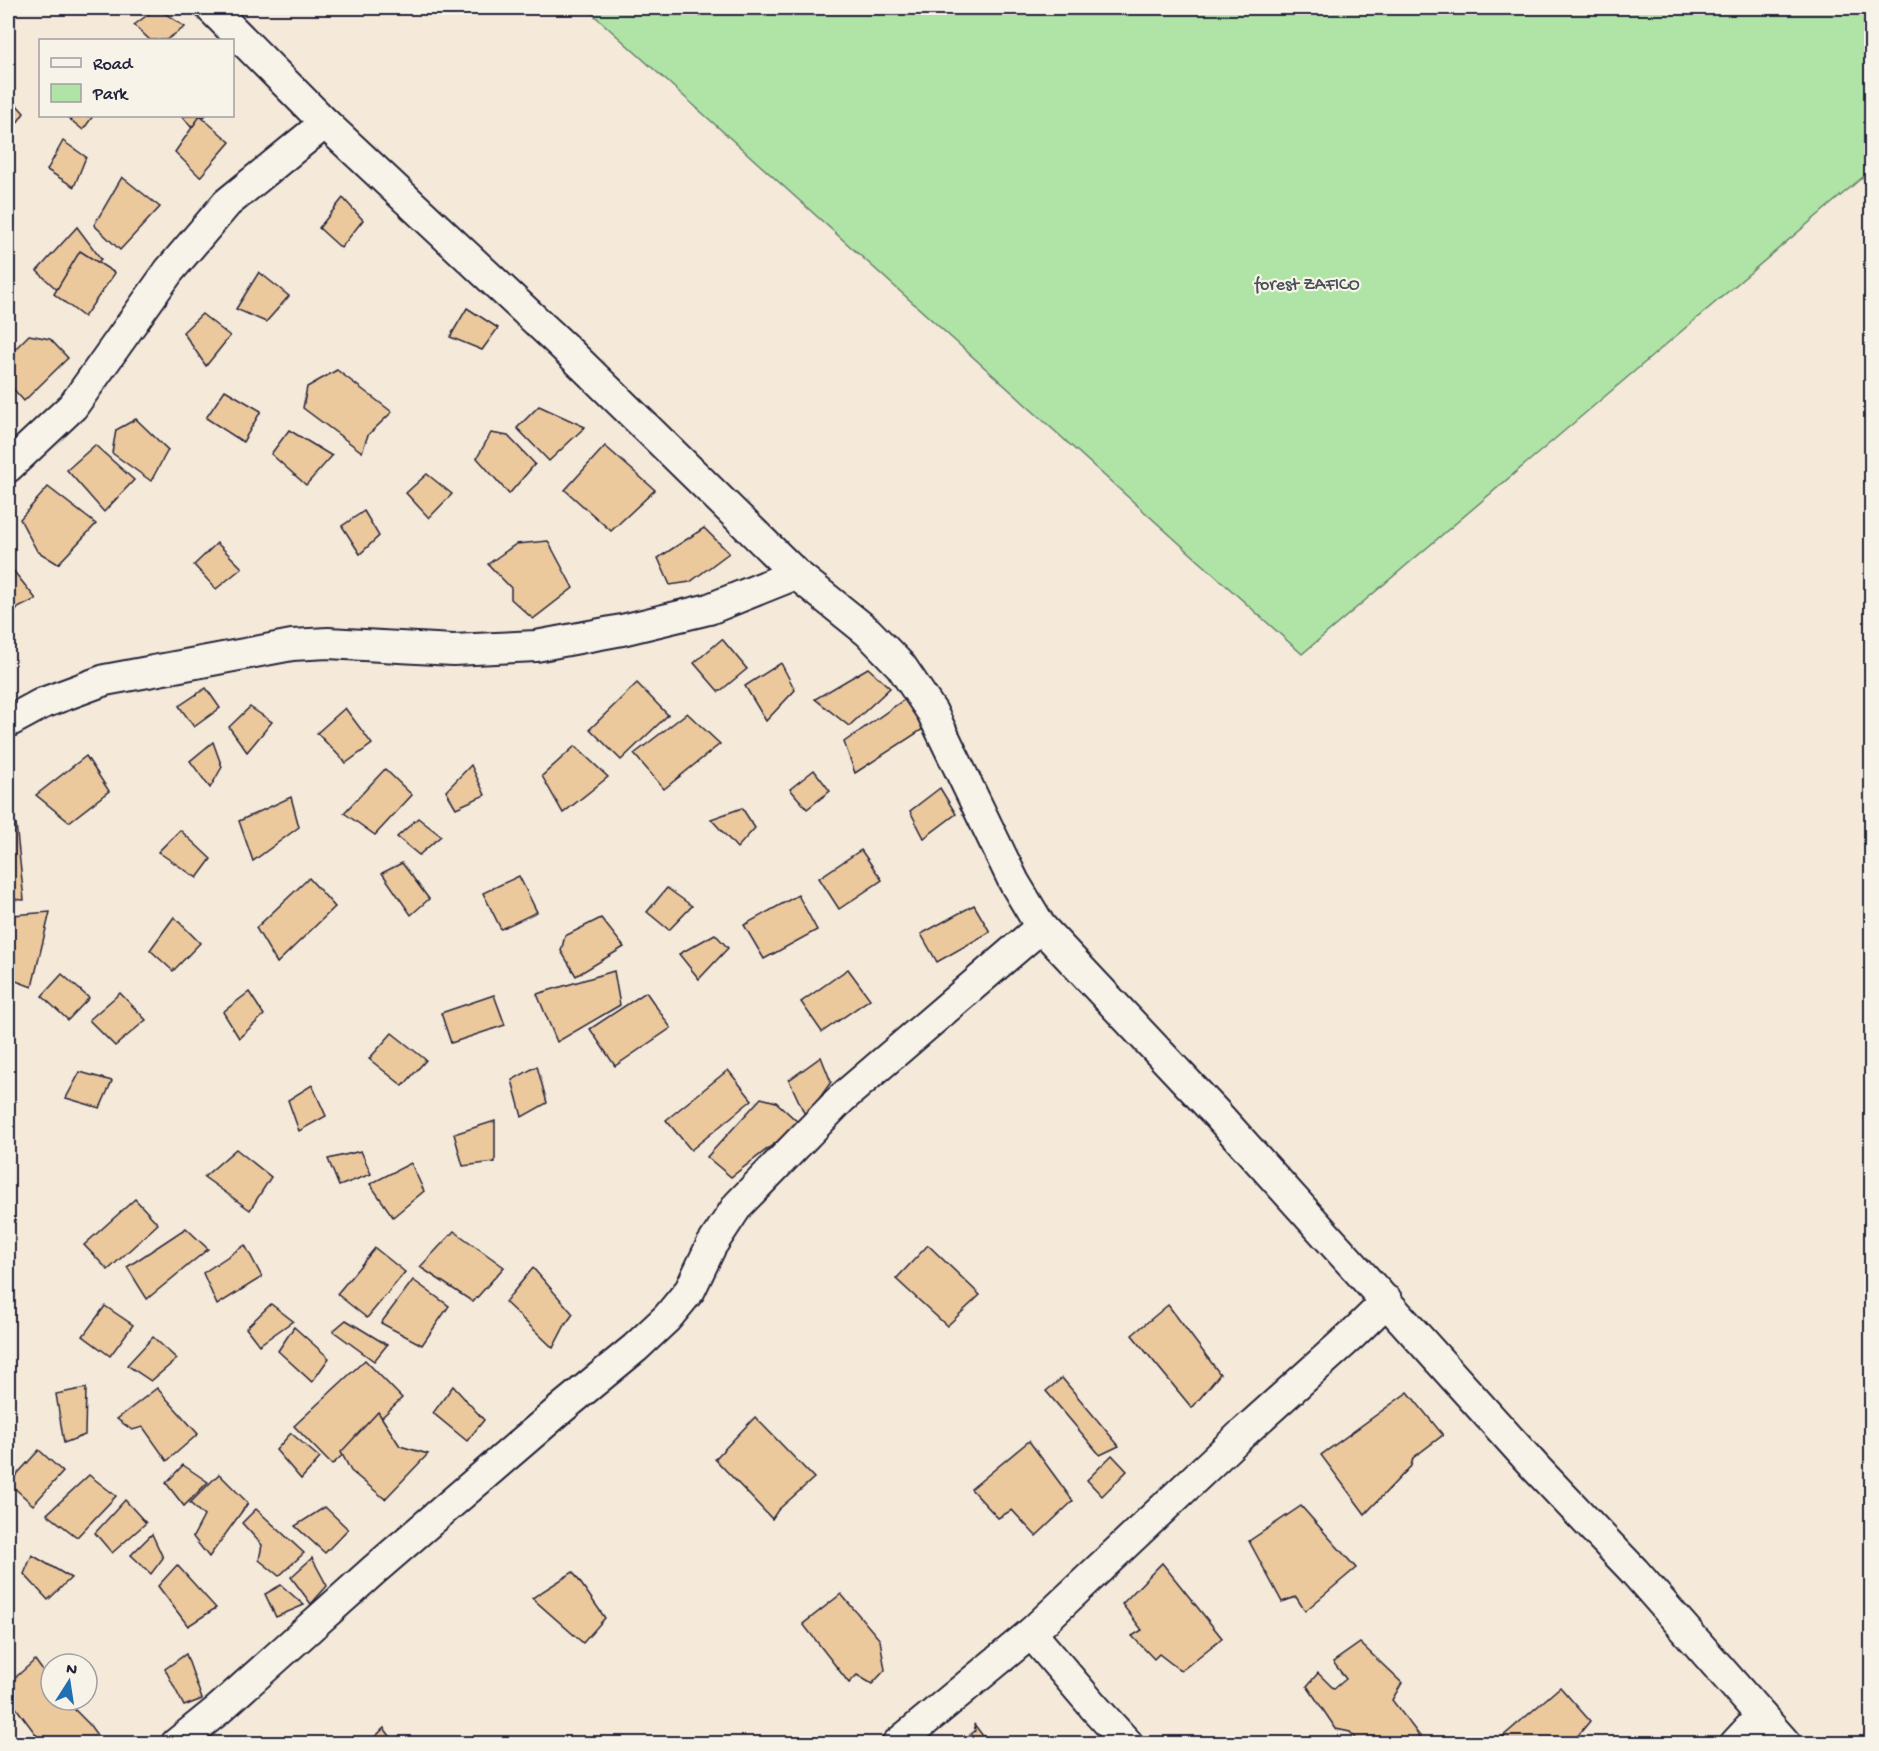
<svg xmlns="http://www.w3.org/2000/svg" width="1879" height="1751" font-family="'Gochi Hand',sans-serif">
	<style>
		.green { fill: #b0e4a6; stroke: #698370; stroke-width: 1.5 }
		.building { fill: #ecc89d; stroke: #22223b; stroke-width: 1.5 }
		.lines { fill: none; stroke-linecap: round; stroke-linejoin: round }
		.street-casing { stroke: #22223b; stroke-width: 34 }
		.street { stroke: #f7f3e8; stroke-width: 30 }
		.labels { text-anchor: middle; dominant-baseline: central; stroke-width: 4.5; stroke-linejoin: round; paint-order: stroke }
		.park-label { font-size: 18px; fill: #465256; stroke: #f7f3e8 }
	</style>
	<rect width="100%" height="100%" fill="#f5ead9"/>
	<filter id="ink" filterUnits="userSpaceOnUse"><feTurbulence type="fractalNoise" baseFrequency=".0167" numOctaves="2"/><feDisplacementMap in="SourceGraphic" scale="12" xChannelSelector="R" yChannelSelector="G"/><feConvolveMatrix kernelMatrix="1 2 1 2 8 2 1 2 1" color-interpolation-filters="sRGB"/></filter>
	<g filter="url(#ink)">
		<path class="green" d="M586 8H1871V170L1302 654Z"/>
		<g class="building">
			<path d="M157 8 185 27 166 40H150L134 25Z"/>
			<path d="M8 95 24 113 8 136Z"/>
			<path d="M66 116H93L83 130Z"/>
			<path d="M182 116H205L191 127Z"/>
			<path d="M200 116 230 142 200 177 175 152Z"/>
			<path d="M63 141 86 157 74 187 47 170Z"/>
			<path d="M122 177 160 207 120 250 94 225Z"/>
			<path d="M343 198 363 220 341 248 319 228Z"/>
			<path d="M77 227 101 259 68 300 37 271Z"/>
			<path d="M80 251 115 273 84 317 54 294Z"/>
			<path d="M259 272 289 296 266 322 236 309Z"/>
			<path d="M467 308 498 328 482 350 450 337Z"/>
			<path d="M202 314 230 336 206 366 183 332Z"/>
			<path d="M29 335 50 339 68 358 24 401 8 383V356Z"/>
			<path d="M337 370 392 412 368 435 362 452 303 408 307 387Z"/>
			<path d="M225 390 261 411 243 442 206 418Z"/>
			<path d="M539 406 585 427 549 461 517 428Z"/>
			<path d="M136 419 168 450 151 481 112 453 116 430Z"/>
			<path d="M289 430 332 456 306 485 271 454Z"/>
			<path d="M491 433 508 436 535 464 509 494 477 458Z"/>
			<path d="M95 445 134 480 104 512 67 470Z"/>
			<path d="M605 446 655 490 611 531 565 490Z"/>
			<path d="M427 474 452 494 429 518 406 493Z"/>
			<path d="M48 487 96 524 58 564 37 551 20 519Z"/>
			<path d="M364 511 379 536 360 554 342 526Z"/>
			<path d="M704 528 729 553 690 582 670 585 658 558Z"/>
			<path d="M548 541 573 588 533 619 511 599V588L488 564 516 544Z"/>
			<path d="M217 543 242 568 216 589 194 565Z"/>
			<path d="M8 564 36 599 18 608 9 621Z"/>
			<path d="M722 639 747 669 719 692 694 663Z"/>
			<path d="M781 663 795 690 766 721 745 686Z"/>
			<path d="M868 668 890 688 849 726 815 699Z"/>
			<path d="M637 683 668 715 621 760 590 729Z"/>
			<path d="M206 688 220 708 194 727 179 706Z"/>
			<path d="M908 697 923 729 855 773 844 742Z"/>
			<path d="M250 707 272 722 247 752 229 727Z"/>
			<path d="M345 708 372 744 346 763 317 733Z"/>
			<path d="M687 713 720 744 664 789 634 754Z"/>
			<path d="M213 742 222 767 210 788 190 761Z"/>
			<path d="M575 746 608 777 563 813 542 776Z"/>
			<path d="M86 756 109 791 69 822 36 795Z"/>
			<path d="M471 765 485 795 456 808 446 791Z"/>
			<path d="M385 769 412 795 375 835 344 813Z"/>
			<path d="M814 770 830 791 807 809 790 789Z"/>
			<path d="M940 788 956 814 924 838 910 811Z"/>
			<path d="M291 797 299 827 253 861 239 821Z"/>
			<path d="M742 808 755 828 737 848 711 819Z"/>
			<path d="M418 818 441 836 419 855 397 837Z"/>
			<path d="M8 824H16L24 900 8 899Z"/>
			<path d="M180 830 211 859 197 878 158 852Z"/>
			<path d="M861 850 882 880 839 909 819 878Z"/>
			<path d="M402 863 429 899 411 915 382 873Z"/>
			<path d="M519 876 537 912 501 929 483 893Z"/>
			<path d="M309 878 335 907 277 963 256 928Z"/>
			<path d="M667 888 692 906 669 930 647 912Z"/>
			<path d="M798 895 817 930 764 959 744 925Z"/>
			<path d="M974 905 990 932 937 962 921 934Z"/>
			<path d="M50 912 32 987 8 978V932L12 915Z"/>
			<path d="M174 917 200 943 173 971 150 950Z"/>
			<path d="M601 918 624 947 576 976 561 951 565 936Z"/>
			<path d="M715 934 728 948 699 979 679 954Z"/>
			<path d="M848 969 870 999 822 1032 801 1002Z"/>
			<path d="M614 971 620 1005 557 1042 537 994Z"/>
			<path d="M62 974 89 998 68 1020 42 996Z"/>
			<path d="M249 992 264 1015 239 1038 223 1012Z"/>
			<path d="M646 992 671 1028 615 1066 590 1029Z"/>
			<path d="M120 993 146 1020 115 1046 89 1020Z"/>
			<path d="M494 995 505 1025 451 1043 441 1013Z"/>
			<path d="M392 1033 426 1060 403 1086 369 1059Z"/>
			<path d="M821 1057 831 1082 806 1117 789 1080Z"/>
			<path d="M537 1066 547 1103 522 1117 512 1080Z"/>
			<path d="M728 1070 752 1100 691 1150 666 1120Z"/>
			<path d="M80 1072 112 1081 100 1108 66 1098Z"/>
			<path d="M312 1085 326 1116 299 1131 288 1100Z"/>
			<path d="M761 1098 776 1102 800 1124 731 1177 707 1157Z"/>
			<path d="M495 1121V1162L463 1166 454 1134Z"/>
			<path d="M236 1149 271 1177 250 1210 204 1177Z"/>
			<path d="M361 1151 371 1174 339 1186 328 1159Z"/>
			<path d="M411 1163 424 1191 393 1217 370 1184Z"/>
			<path d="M135 1199 158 1224 108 1270 84 1245Z"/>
			<path d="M186 1228 208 1249 147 1299 127 1267Z"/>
			<path d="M454 1231 504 1267 473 1302 420 1267Z"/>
			<path d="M245 1245 262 1277 217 1305 203 1273Z"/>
			<path d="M928 1245 980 1295 947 1326 896 1279Z"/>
			<path d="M375 1248 405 1272 367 1318 337 1294Z"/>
			<path d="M533 1268 573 1314 565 1325 553 1348 505 1302Z"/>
			<path d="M413 1280 449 1306 422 1345 381 1323Z"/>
			<path d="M271 1304 293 1321 259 1345 246 1328Z"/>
			<path d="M1168 1305 1220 1374 1192 1408 1132 1335Z"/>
			<path d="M105 1306 133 1325 110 1356 83 1336Z"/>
			<path d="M346 1320 387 1345 374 1361 333 1331Z"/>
			<path d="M294 1327 329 1358 312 1382 278 1351Z"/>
			<path d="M153 1337 177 1359 151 1381 127 1365Z"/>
			<path d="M365 1360 402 1398 332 1465 294 1426Z"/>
			<path d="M1062 1378 1119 1446 1100 1455 1046 1391Z"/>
			<path d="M453 1386 484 1420 467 1441 433 1413Z"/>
			<path d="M86 1388 85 1435 64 1443 56 1394Z"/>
			<path d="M157 1388 198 1434 167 1461 143 1427 132 1430 117 1419Z"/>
			<path d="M1408 1392 1443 1435 1413 1458 1411 1466 1365 1514 1321 1455Z"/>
			<path d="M378 1412 400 1446 428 1454 385 1499 351 1471 341 1452Z"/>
			<path d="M755 1417 814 1478 778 1510 772 1519 715 1459Z"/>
			<path d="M291 1433 320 1458 301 1479 276 1450Z"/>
			<path d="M1029 1441 1073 1501 1036 1536 1012 1510 998 1518 971 1489Z"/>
			<path d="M39 1450 63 1472 33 1505 9 1483Z"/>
			<path d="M1112 1455 1127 1471 1102 1496 1087 1480Z"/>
			<path d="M183 1465 208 1482 184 1506 166 1483Z"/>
			<path d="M219 1474 248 1503 209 1557 193 1537 204 1516 190 1503Z"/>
			<path d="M89 1475 116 1496 77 1537 47 1514Z"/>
			<path d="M125 1500 146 1523 112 1553 95 1533Z"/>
			<path d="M1301 1506 1356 1568 1305 1611 1296 1597 1282 1602 1249 1541Z"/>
			<path d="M325 1507 348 1529 325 1553 295 1526Z"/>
			<path d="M256 1509 304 1553 279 1576 259 1560 262 1545 242 1523Z"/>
			<path d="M152 1534 163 1558 151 1574 131 1555Z"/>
			<path d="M32 1555 71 1578 48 1600 24 1574Z"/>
			<path d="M312 1558 327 1586 311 1604 291 1577Z"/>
			<path d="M1162 1563 1222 1638 1181 1671 1159 1654 1154 1659 1132 1636 1142 1630 1122 1604Z"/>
			<path d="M177 1565 216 1608 188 1626 158 1586Z"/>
			<path d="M573 1572 605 1618 583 1643 532 1598Z"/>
			<path d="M281 1585 304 1605 276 1617 265 1594Z"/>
			<path d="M841 1594 880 1640 885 1670 872 1684 857 1675 849 1683 803 1624Z"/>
			<path d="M1360 1643 1402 1683 1392 1700 1422 1739 1417 1744H1361L1350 1732 1336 1729 1307 1686 1318 1673 1334 1689 1346 1679 1333 1662Z"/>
			<path d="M186 1654 202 1699 184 1706 165 1669Z"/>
			<path d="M35 1660 51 1682V1700H65L89 1724 102 1742 100 1744H43L8 1697V1684Z"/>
			<path d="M1560 1687 1590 1721 1571 1744H1494Z"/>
			<path d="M974 1724 989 1744H958L975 1731Z"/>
			<path d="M384 1728 396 1744H368Z"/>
		</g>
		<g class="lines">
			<defs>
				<g id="street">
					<path d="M211 8 325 123 564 347 796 574 868 632 901 666 932 712 1014 882 1041 927 1215 1112 1535 1467 1634 1571 1786 1744"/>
					<path d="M8 467 73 406 169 271 227 203 325 123"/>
					<path d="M8 722 43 703 105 680 292 645 328 643 453 650 536 646 622 630 709 609 796 574"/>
					<path d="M1031 1633 1094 1707 1128 1744"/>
					<path d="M176 1744 218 1710 374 1570 562 1408 635 1348 667 1318 690 1290 711 1246 738 1205 842 1098 1041 927"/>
					<path d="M897 1744 1031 1633 1242 1434 1352 1335 1387 1301"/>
					<path d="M1735 1744 1761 1716"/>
				</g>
			</defs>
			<use href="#street" class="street-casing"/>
			<use href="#street" class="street"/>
		</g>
	</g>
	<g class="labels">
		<g class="park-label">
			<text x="1307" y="285">forest ZAFICO</text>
		</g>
	</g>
	<rect width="1879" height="1751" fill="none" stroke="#f7f3e8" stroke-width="30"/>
	<rect x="15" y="15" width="1849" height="1721" fill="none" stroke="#22223b" stroke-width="2" filter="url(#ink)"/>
	<rect x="39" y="39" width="195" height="78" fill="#f7f3e8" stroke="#a29fa3" stroke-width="1.5"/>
	<rect x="51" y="58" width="30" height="9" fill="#f7f3e8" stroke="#a29fa3" stroke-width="1.5"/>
	<text x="93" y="69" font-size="18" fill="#22223b">Road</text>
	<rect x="51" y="84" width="30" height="18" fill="#b0e4a6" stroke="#a29fa3" stroke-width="1.5"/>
	<text x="93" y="99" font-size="18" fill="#22223b">Park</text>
	<g transform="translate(69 1682) rotate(12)"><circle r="28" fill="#f7f3e8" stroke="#a29fa3" stroke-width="1.5"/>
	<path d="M0-4.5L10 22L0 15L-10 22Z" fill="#1f6fb2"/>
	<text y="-9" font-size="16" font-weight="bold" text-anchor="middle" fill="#22223b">N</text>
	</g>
</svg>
